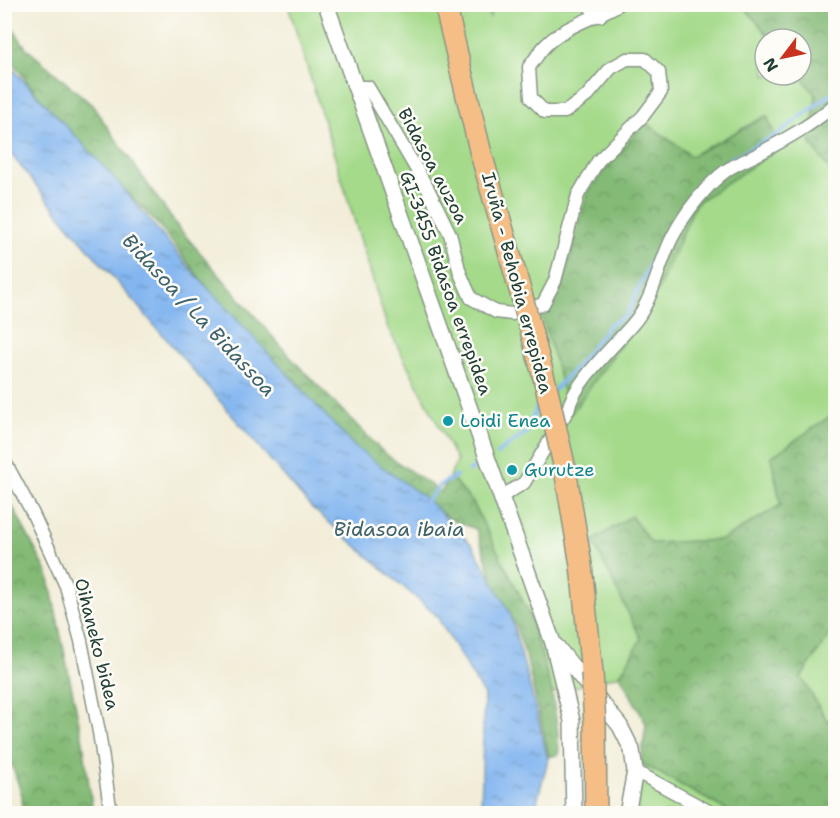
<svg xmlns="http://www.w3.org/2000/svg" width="840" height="818" font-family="'Shantell Sans',sans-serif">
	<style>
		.grass { fill: #a4da8a; stroke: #628c5f; stroke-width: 1.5; fill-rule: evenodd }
		.forest { fill: url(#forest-crowns); stroke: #517c55; stroke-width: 1.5 }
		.water { fill: url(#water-ripples); stroke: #517a92; stroke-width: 1.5 }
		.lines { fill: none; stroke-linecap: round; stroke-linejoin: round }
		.stream { stroke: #83b6f0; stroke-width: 4 }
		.minor-casing { stroke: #889586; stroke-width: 15 }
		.tertiary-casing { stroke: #889586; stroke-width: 18 }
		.trunk-casing { stroke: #889586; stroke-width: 24 }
		.minor { stroke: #fff; stroke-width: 12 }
		.tertiary { stroke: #fff; stroke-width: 15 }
		.trunk { stroke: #f6be87; stroke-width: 21 }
		.trunk-bridge-casing { stroke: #889586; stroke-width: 24; stroke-linecap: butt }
		.trunk-bridge { stroke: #f6be87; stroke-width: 21 }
		.culture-dot { fill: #0f9aa8; stroke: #fdfcf7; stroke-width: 2 }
		.labels { text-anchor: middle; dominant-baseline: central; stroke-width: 5; stroke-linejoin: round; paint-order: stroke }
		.street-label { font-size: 18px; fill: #1f3d34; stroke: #fdfcf7 }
		.culture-label { font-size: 18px; fill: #0d838f; stroke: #fdfcf7; text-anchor: start }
		.water-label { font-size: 20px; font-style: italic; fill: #3d616c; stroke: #fdfcf7 }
	</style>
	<defs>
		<pattern id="forest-crowns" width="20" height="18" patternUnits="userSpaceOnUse" patternTransform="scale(1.5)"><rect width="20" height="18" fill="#83ba76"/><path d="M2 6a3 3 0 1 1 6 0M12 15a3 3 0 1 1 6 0" fill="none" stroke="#6b9862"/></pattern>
		<pattern id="water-ripples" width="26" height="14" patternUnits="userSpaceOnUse" patternTransform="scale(1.5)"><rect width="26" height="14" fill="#83b6f0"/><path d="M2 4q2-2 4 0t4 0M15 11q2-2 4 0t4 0" fill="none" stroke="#6b95c3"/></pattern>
	</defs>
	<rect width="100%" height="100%" fill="#fdfcf7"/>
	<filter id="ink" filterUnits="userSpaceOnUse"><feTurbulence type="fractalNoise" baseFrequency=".0167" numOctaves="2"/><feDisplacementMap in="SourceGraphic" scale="12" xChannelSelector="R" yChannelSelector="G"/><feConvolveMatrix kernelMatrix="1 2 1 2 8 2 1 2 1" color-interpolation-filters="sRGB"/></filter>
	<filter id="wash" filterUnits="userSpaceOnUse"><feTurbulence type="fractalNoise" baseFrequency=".008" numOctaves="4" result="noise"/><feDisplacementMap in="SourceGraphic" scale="24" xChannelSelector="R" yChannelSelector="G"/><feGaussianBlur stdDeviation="1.35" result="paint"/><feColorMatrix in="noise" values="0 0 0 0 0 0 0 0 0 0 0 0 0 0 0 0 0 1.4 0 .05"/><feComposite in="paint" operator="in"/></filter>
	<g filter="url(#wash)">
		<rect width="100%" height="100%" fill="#f2edd8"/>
		<g class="grass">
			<path d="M288 5H486L490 18 492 5H743L771 39H765V75H800L816 95 810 142 835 177V413L771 457 781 505 722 540 651 543 641 640 620 675 552 693 530 615 473 503 450 476 457 461 387 326ZM766 116 696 203 541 312 564 281 645 122 691 156Z"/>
			<path d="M835 627V716L827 721 801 677Z"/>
			<path d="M641 763 732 813 637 814Z"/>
		</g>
		<g class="forest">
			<path d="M743 5H835V177L810 142 816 96 800 75 801 39H771Z"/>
			<path d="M4 15 26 48 92 105 177 226 291 358 384 453 441 492 450 476 473 503 530 615 552 693 558 732 559 754 549 757 526 656 515 623 500 611 487 561 476 529 452 520 397 482 334 434 296 380 264 361 162 229 44 104 5 52Z"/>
			<path d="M767 116 780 148 696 203 654 299 570 415 541 312 564 281 589 190 645 122 691 156Z"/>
			<path d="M835 413V627L801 677 827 721 835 716V813H732L641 763 646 724 620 675 641 639 593 541 631 516 651 543 722 540 781 505 771 457Z"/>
			<path d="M4 490 48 574 83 742 93 813H23L22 795 5 744Z"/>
		</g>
		<path class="water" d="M5 57 11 67 110 173 193 272 355 447 428 500 473 546 510 613 534 702 548 760 537 801 540 813H481L484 695 436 615 311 507 68 225 5 147Z"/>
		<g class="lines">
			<g class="stream">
				<path d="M680 212 697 185 730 159 777 135 836 90"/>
				<path d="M554 390 577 366 610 324 627 315 645 274 670 229"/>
				<path d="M497 454 527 432 537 407 543 402"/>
				<path d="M469 471 480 466"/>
				<path d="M425 503 440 485 456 476"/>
			</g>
		</g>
	</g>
	<g filter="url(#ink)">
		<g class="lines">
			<defs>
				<g id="minor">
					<path d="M587 4 600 16"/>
					<path d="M355 87H368L428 189 450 234 460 273 471 298 496 312 512 314 543 304 555 281 578 195 598 161 643 116 661 92 659 72 645 59H627L611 68 587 96 565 112H545L531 98 529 67C535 60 540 50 547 44 566 25 596 18 619 4"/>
					<path d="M4 460 32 512 66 586 81 641 99 732 111 814"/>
					<path d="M502 496 524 483 568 410C574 381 617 344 636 320 654 297 659 262 673 236 684 214 707 184 727 170 737 163 749 159 760 153 786 139 814 124 836 103"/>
					<path d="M635 771 714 814"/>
				</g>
				<g id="tertiary">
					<path d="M326 4 553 643 572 721 574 814"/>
					<path d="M557 647 620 726 632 750 635 771 627 814"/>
				</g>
				<g id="trunk">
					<path d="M445 4 480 150 522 297"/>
					<path d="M565 469 581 565 592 673"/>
					<path d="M595 725 596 814"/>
				</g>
			</defs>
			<use href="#minor" class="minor-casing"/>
			<use href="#tertiary" class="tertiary-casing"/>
			<use href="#trunk" class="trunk-casing"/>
			<use href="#minor" class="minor"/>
			<use href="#tertiary" class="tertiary"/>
			<use href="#trunk" class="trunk"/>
			<defs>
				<g id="trunk-bridge">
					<path d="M522 297 546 386 565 469"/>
					<path d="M592 673 595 725"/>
				</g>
			</defs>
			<use href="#trunk-bridge" class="trunk-bridge-casing"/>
			<use href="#trunk-bridge" class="trunk-bridge"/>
		</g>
	</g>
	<g class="culture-dot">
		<circle cx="448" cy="421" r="6"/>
		<circle cx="512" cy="470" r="6"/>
	</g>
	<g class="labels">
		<g class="street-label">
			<text transform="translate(433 166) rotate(62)">Bidasoa auzoa</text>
			<text transform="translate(446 283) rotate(70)">GI-3455 Bidasoa errepidea</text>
			<text transform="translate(517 283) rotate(75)">Iruña - Behobia errepidea</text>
			<text transform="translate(97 644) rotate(76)">Oihaneko bidea</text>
		</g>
		<g class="culture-label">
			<text x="460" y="421">Loidi Enea</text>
			<text x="524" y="470">Gurutze</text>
		</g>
		<g class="water-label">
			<text transform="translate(199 315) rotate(47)">Bidasoa / La Bidassoa</text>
			<text x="399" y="529">Bidasoa ibaia</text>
		</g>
	</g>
	<rect width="840" height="818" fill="none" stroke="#fdfcf7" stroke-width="24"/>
	<g transform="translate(783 57) rotate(238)"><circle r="28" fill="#fdfcf7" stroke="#a4b0a9" stroke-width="1.5"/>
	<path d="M0-4.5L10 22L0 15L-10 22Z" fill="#c8321e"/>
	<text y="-9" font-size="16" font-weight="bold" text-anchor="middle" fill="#1f3d34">N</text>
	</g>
</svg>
